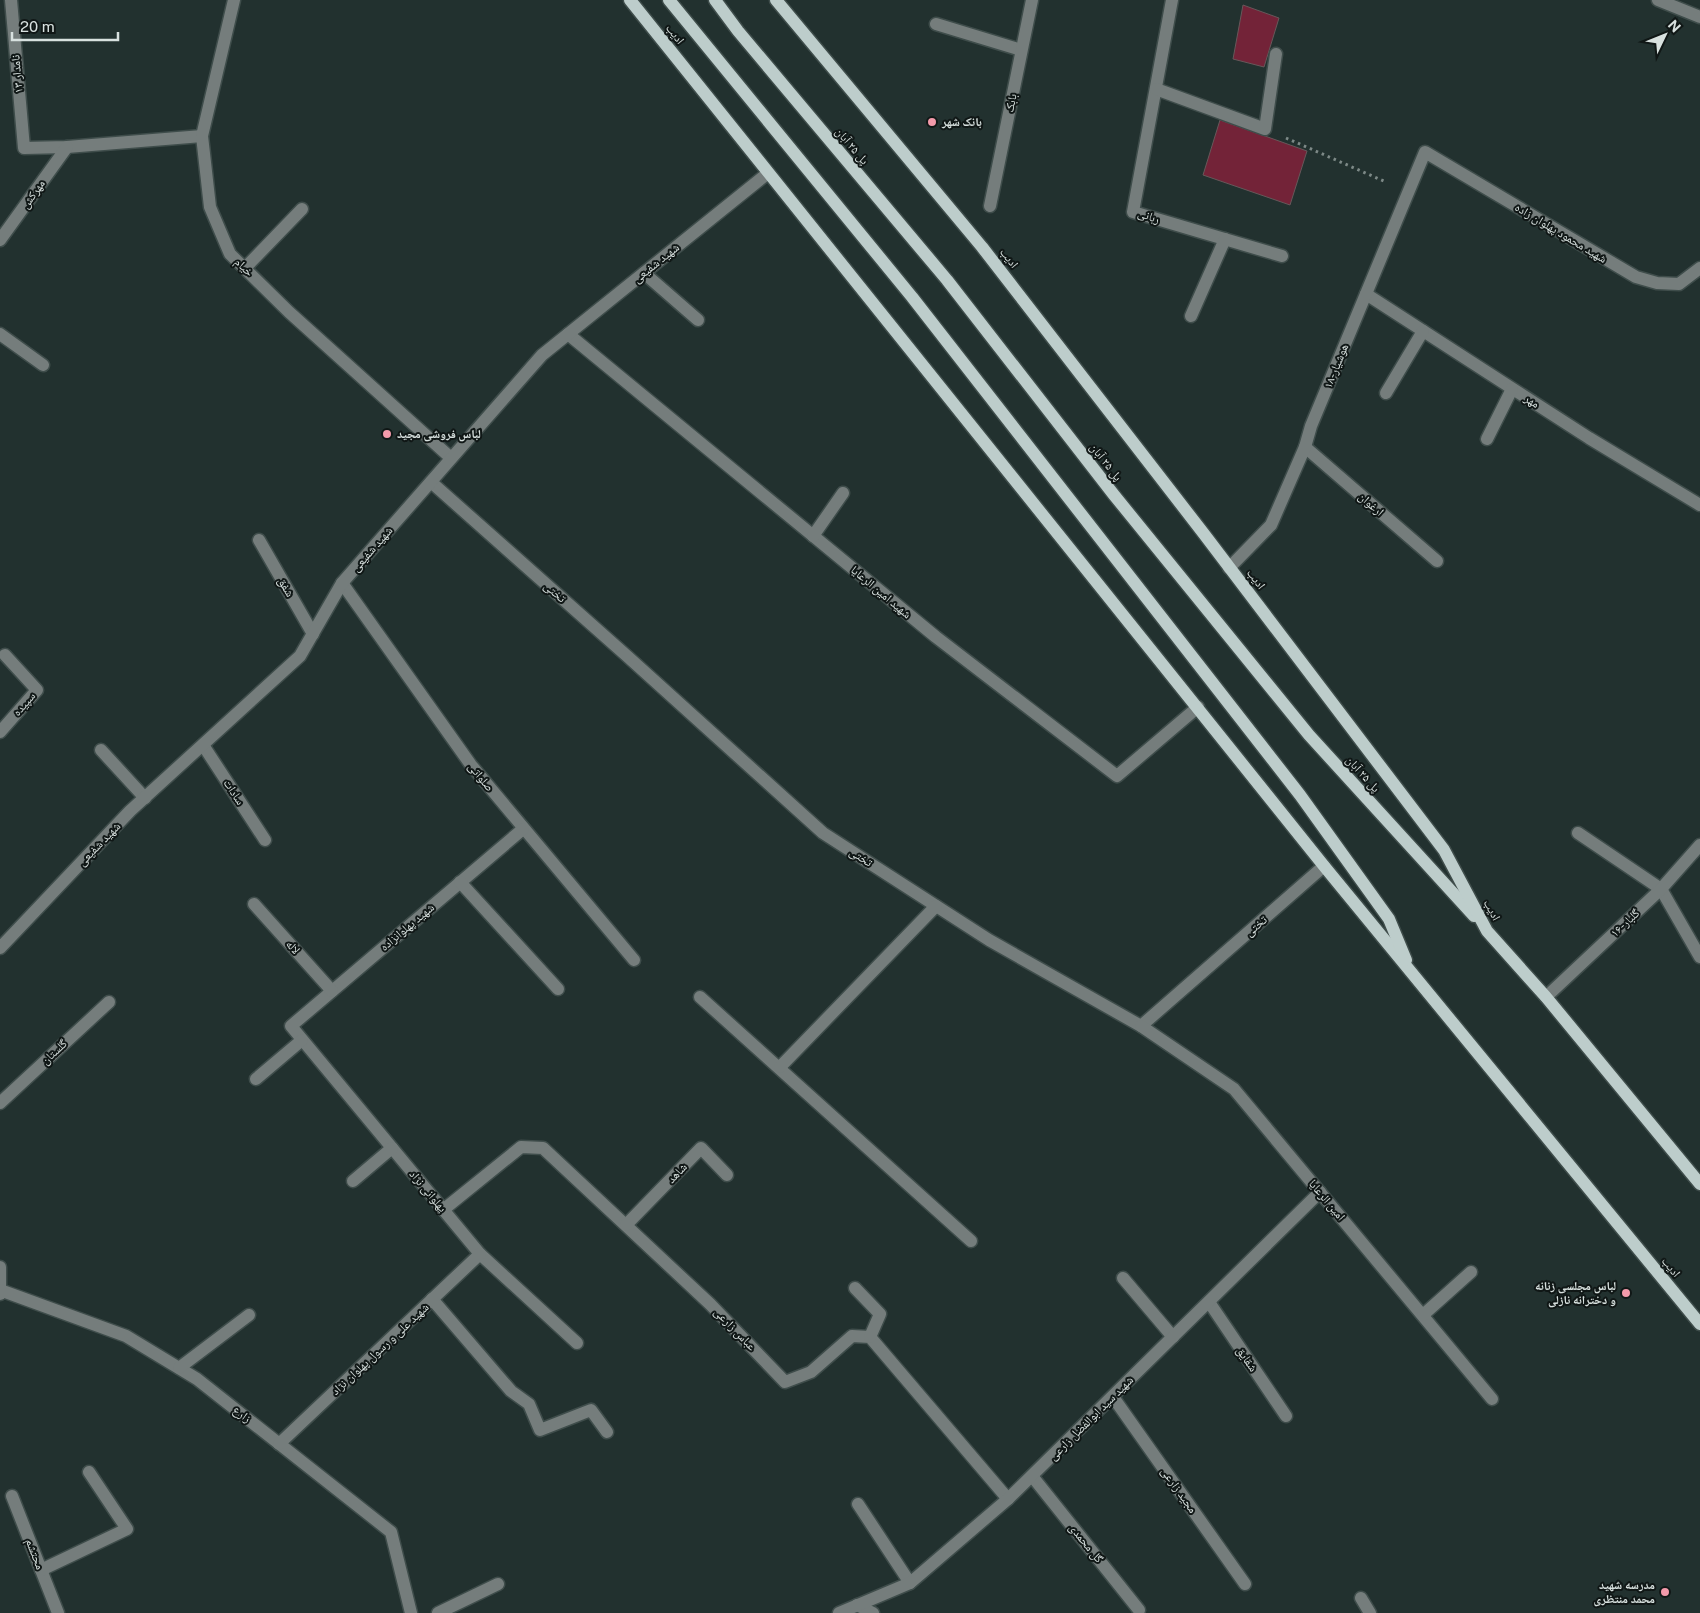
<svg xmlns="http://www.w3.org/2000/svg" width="1700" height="1613" font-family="'Public Sans','Noto Naskh Arabic',sans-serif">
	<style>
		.building { fill: #732338; stroke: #67585a }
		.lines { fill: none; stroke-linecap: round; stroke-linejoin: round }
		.minor-casing { stroke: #3f4d4b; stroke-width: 15 }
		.major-casing { stroke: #3f4d4b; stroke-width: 15 }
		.path { stroke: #7d8987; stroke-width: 3; stroke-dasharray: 2.5 4; stroke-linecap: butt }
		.minor { stroke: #757d7c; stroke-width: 12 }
		.major { stroke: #bdcdcb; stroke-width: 12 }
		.poi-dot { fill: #f39aaa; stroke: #101716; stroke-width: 2 }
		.labels { text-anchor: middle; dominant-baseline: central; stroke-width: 4; stroke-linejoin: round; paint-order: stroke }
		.street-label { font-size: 12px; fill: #d8e1df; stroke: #101716 }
		.poi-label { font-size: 12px; font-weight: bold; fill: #d8e1df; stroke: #101716; text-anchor: start }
	</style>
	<rect width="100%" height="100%" fill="#22312f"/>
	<g class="building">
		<path d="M1243 5 1279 18 1264 67 1233 59Z"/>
		<path d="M1220 120 1307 151 1290 205 1203 175Z"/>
	</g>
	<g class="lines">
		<defs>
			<g id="minor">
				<path d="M11 0 24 148 67 147 202 136"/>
				<path d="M234 0 202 136 210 207 230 254 289 312 451 458"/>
				<path d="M1172 0 1133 212 1282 256"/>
				<path d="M1658 0 1700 17"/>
				<path d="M936 24 1021 50"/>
				<path d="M1156 89 1265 129 1276 54"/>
				<path d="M990 206 1032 0"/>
				<path d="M0 240 67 147"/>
				<path d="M245 268 302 209"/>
				<path d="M644 273 698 320"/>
				<path d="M1366 294 1589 438 1700 505"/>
				<path d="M1191 316 1225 239"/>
				<path d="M0 334 43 365"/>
				<path d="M568 334 936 637 1117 776 1198 707"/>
				<path d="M1386 393 1423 331"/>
				<path d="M1487 439 1512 389"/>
				<path d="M1305 447 1437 561"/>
				<path d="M431 482 627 656 823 833 989 940 1141 1026 1324 866"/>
				<path d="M813 536 843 493"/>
				<path d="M259 540 313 634"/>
				<path d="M1229 568 1271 525 1305 447 1311 426 1425 152 1636 277 1657 283 1679 284 1700 268"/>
				<path d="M342 583 471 765 634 960"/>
				<path d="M0 732 37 690 5 655"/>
				<path d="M203 745 265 840"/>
				<path d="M101 750 145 798"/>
				<path d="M523 829 291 1026 480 1254 577 1343"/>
				<path d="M1578 833 1661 889 1700 957"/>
				<path d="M460 882 558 989"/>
				<path d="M254 904 332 991"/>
				<path d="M0 948 130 811 300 656 342 583 542 355 768 173"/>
				<path d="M700 997 971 1241"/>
				<path d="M1546 997 1661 889 1700 845"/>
				<path d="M1141 1026 1234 1089 1492 1399"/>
				<path d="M780 1067 936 906"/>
				<path d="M256 1079 302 1040"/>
				<path d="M0 1103 109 1002"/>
				<path d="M353 1181 392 1148"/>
				<path d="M443 1210 521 1147 543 1148 710 1304 785 1382 811 1372 852 1336 870 1337 1008 1499"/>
				<path d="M626 1225 701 1148 727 1175"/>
				<path d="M0 1267V1294"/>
				<path d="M1123 1278 1173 1337"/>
				<path d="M855 1288 880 1314 870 1337"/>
				<path d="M0 1290 126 1336 197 1379 391 1532 411 1613"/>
				<path d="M432 1299 511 1391 529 1404 540 1430 591 1410 607 1432"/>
				<path d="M1209 1302 1286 1416"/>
				<path d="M1423 1315 1471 1272"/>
				<path d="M179 1368 249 1315"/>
				<path d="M1113 1397 1245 1584"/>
				<path d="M279 1444 480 1254"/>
				<path d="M1032 1476 1139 1610"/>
				<path d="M12 1496 58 1613"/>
				<path d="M858 1504 910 1583"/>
				<path d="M41 1570 127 1529 89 1472"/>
				<path d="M1361 1598 1370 1613"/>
				<path d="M857 1605 873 1613"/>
				<path d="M438 1613 498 1584"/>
				<path d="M839 1613 910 1583 1008 1499 1320 1192"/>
			</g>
			<g id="major">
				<path d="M630 0 1324 866 1700 1324"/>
				<path d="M669 0 912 297 1300 795 1389 919 1406 960"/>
				<path d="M715 0 738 31 947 280 1114 495 1309 735 1474 916"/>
				<path d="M776 0 982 247 1204 534 1444 850 1487 931 1546 997 1700 1184"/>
			</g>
		</defs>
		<use href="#minor" class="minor-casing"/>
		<use href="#major" class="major-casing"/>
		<path class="path" d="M1286 138 1386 182"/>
		<use href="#minor" class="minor"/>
		<use href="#major" class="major"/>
	</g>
	<g class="poi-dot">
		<circle cx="932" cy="122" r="5"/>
		<circle cx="387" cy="434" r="5"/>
		<circle cx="1626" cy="1293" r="5"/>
		<circle cx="1665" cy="1592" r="5"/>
	</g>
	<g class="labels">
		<g class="street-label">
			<text transform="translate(675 34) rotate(52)">ادیب</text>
			<text transform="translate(17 74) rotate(-95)">۱۳ نامدار</text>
			<text transform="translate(1011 103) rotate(-79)">بابک</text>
			<text transform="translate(852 146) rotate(50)">پل ۲۵ آبان</text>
			<text transform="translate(33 194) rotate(-55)">مهرکش</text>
			<text transform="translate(1149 216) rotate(20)">ربانی</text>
			<text transform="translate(1561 233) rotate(31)">شهید محمود پهلوان زاده</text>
			<text transform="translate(1009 258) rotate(52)">ادیب</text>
			<text transform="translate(656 263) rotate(-39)">شهید شفیعی</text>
			<text transform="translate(244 267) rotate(44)">خیام</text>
			<text transform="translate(1336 366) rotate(-68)">۱۸-هوشیار</text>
			<text transform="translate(1532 401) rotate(33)">مهر</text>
			<text transform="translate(1106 462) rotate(52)">پل ۲۵ آبان</text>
			<text transform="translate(1371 504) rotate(41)">ارغوان</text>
			<text transform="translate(372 549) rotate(-49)">شهید شفیعی</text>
			<text transform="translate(1256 579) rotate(53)">ادیب</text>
			<text transform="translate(286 587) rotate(60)">شفق</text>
			<text transform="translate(555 592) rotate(41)">تختی</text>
			<text transform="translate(881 592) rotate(40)">شهید امین الرعایا</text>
			<text transform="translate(24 704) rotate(-49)">سپیده</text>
			<text transform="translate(1363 774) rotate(48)">پل ۲۵ آبان</text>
			<text transform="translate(481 777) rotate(51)">صلواتی</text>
			<text transform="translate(234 792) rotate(57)">سادات</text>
			<text transform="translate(99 844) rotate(-46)">شهید شفیعی</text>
			<text transform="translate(861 857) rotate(33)">تختی</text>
			<text transform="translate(1492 910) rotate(62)">ادیب</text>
			<text transform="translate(1625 923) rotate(-43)">۱۶-گلبار</text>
			<text transform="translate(1256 926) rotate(-41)">تختی</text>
			<text transform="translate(407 927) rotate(-40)">شهید پهلوانزاده</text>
			<text transform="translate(293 947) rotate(48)">لاله</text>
			<text transform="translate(54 1052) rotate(-43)">گلستان</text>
			<text transform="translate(677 1173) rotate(-46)">شاهد</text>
			<text transform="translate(428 1191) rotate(50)">پهلوانی نژاد</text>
			<text transform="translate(1327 1200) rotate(50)">امین الرعایا</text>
			<text transform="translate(1671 1267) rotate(51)">ادیب</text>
			<text transform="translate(735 1329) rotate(46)">عباس زارعی</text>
			<text transform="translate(380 1349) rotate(-43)">شهید علی و رسول پهلوان نژاد</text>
			<text transform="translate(1247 1359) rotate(56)">شقایق</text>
			<text transform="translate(242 1414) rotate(38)">زارع</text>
			<text transform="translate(1091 1418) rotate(-45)">شهید سید ابوالفضل زارعی</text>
			<text transform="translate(1179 1490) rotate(55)">مجید زارعی</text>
			<text transform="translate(1086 1543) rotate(51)">گل محمدی</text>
			<text transform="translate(35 1554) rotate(69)">محتشم</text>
		</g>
		<g class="poi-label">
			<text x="942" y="122">بانک شهر</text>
			<text x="397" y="434">لباس فروشی مجید</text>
			<text x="1616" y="1286" text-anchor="end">لباس مجلسی زنانه<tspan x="1616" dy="14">و دخترانه نازلی</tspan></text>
			<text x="1655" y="1585" text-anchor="end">مدرسه شهید<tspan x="1655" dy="14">محمد منتظری</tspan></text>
		</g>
	</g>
	<g transform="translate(1665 35) rotate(47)" stroke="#101716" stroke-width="4" paint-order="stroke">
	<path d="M0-4L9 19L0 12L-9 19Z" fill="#d8e1df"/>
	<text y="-8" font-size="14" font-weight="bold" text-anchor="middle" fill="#d8e1df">N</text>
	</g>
	<path d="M12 32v8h106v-8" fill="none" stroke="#d8e1df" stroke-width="2.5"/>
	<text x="20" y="32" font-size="15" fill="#d8e1df" stroke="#101716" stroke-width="4" paint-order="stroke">20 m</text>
</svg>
